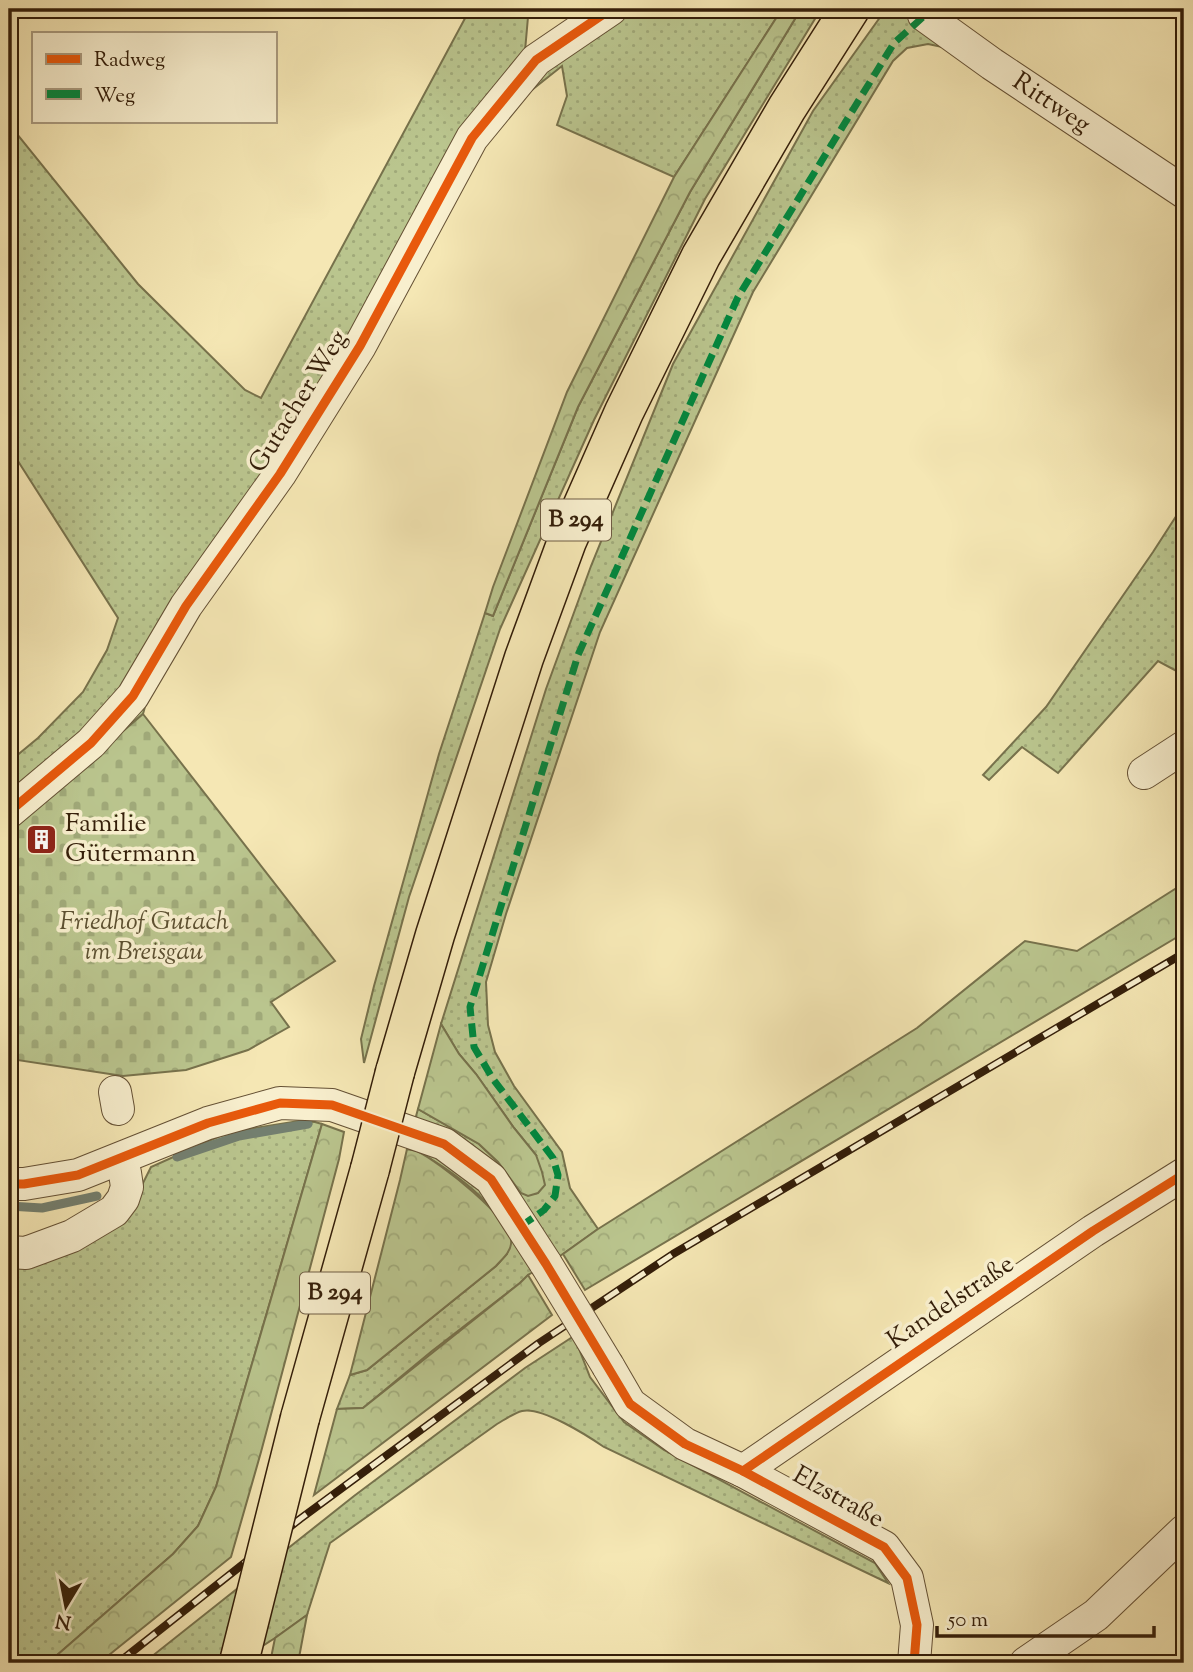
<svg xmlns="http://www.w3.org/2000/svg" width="1193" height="1672" font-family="'Sorts Mill Goudy',serif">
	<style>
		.grass { fill: url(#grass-dots); stroke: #77724c; stroke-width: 2 }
		.forest { fill: url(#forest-crowns); stroke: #77724c; stroke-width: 2 }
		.cemetery { fill: url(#cemetery-stones); stroke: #77724c; stroke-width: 2 }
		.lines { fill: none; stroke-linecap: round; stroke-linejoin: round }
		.stream { stroke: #737f6f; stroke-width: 9 }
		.minor-casing { stroke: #645034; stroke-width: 34 }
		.highway-casing { stroke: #341e09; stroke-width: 41 }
		.minor { stroke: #f8efce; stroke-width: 32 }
		.highway { stroke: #f5e7b4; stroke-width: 38 }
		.rail-casing { stroke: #341e09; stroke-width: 8 }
		.rail { stroke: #f8efce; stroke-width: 5; stroke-dasharray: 16; stroke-linecap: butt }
		.minor-bridge-casing { stroke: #645034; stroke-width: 34; stroke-linecap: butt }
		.highway-bridge-casing { stroke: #341e09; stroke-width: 41; stroke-linecap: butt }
		.minor-bridge { stroke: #f8efce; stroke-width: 32 }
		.highway-bridge { stroke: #f5e7b4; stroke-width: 38 }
		.quiet { stroke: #00873e; stroke-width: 7; stroke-dasharray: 14 7; stroke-linecap: butt }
		.cycleway-casing { stroke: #f8efce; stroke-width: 13 }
		.cycleway { stroke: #e8590c; stroke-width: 9 }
		.labels { text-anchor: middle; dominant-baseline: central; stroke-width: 7; stroke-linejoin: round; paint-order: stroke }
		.shield { fill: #f8efce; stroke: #6f5d44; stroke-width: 2 }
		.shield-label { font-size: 24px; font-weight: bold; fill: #341e09 }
		.street-label { font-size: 26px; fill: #341e09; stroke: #f8efce }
		.poi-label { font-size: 26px; fill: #341e09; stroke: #f8efce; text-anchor: start }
		.park-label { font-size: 26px; font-style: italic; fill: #5c5031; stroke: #f8efce }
	</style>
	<defs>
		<pattern id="grass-dots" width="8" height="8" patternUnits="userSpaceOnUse" patternTransform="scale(1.75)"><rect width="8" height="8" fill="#bac58e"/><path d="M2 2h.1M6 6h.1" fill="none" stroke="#a0a979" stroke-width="1.8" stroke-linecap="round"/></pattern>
		<pattern id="forest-crowns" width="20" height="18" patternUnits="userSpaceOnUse" patternTransform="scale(1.75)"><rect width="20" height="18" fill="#bac58e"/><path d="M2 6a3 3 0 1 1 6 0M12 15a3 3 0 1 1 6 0" fill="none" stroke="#a0a979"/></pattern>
		<pattern id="cemetery-stones" width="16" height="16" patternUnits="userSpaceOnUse" patternTransform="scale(1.75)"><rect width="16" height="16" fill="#bac58e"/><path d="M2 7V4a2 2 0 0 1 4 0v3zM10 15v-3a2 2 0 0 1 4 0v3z" fill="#a0a979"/></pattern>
	</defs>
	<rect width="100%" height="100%" fill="#f5e7b4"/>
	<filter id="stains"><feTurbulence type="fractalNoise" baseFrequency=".00286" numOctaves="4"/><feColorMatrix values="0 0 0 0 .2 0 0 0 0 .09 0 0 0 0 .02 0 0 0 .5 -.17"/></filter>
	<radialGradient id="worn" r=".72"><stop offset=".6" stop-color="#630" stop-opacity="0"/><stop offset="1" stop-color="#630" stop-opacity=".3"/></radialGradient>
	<g class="grass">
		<path d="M470 9H532L528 17 525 51 590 9H782L674 177 557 125 567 96 562 66 513 105 487 140 198 607 148 696 143 714 9 829V762L38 738 83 692 107 650 118 618 9 447V124L138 284 245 390 261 398Z"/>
		<path d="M801 9H821L705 199 594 420 500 629 409 897 364 1063 361 1039 374 986 439 754 485 613 493 616 578 407 690 192Z"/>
		<path d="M886 9H949L954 20 952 49 928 44 907 48 893 61 753 292 600 632 506 914 486 982 488 1025 495 1052 514 1086 562 1152 570 1188 598 1229 563 1254 528 1275 520 1283 432 1351 363 1408 337 1409 350 1375 367 1370 496 1266 507 1254C504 1243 501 1222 494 1212 478 1190 433 1156 407 1149L418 1109 479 1144 498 1162 536 1155 514 1128 476 1074 459 1054 441 1024 546 689 591 566 673 364 813 111Z"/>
		<path d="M1184 504V675L1158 661 1058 773 1022 747 989 780 983 775 1046 707 1153 552Z"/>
		<path d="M299 1121 315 1122 322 1124 216 1487 198 1526 173 1554 48 1663H9V1265L129 1211 151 1167 220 1136 255 1128Z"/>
		<path d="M574 1336 590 1377 624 1422 664 1450 875 1563 888 1583 604 1447C588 1436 541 1406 522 1411 514 1413 504 1420 497 1424L330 1543 307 1615 275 1638 236 1663H149L151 1657 354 1496 525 1368Z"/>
	</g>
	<g class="forest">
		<path d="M782 9H801L690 192 578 407 493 616 485 613 493 587 567 392 674 177Z"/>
		<path d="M1175 889 1184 898V933L585 1290 563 1254 598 1229 917 1028 1025 941 1077 951Z"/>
		<path d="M441 1024 459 1054 476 1074 514 1128 536 1155 542 1172 545 1185 538 1193 528 1196 521 1193 498 1162 479 1144 418 1109Z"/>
		<path d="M322 1124 344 1132 339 1159 261 1452 231 1557 99 1663H48L173 1554 198 1526 216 1487Z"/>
		<path d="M407 1149C410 1150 414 1150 417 1151 438 1161 515 1220 511 1244 510 1253 502 1259 496 1266L367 1370 350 1375 400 1180Z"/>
		<path d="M528 1275 552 1315 314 1495 337 1409 363 1408 520 1283Z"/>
		<path d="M307 1615 298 1663H270L275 1638Z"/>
	</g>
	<path class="cemetery" d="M143 714 335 961 271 1002 289 1027 248 1050 186 1070 123 1076 17 1060V1051L9 1043V829Z"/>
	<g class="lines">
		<g class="stream">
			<path d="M177 1157 239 1136 308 1124"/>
			<path d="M9 1206 42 1208 97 1196"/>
		</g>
		<defs>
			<g id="minor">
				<path id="s1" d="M925 9 924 15 992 64 1184 192"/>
				<path d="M1144 773 1184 747"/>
				<path d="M9 812 91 743 133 696 186 606 280 474 360 346 472 138 536 60 611 9"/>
				<path d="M115 1092 118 1109"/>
				<path d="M9 1184H24L78 1175 208 1123 280 1103 332 1105 444 1144 491 1179 546 1264"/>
				<path d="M9 1252 26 1253 72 1236 114 1211 123 1199 127 1187 125 1173 120 1159"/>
				<path d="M608 1366 630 1404 685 1444 743 1471 884 1547 907 1578 917 1625 914 1663"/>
				<path d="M743 1471 1093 1231 1184 1174"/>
				<path d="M1026 1663 1096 1615 1184 1531"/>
			</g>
			<g id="highway">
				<path d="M395 1072 435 935 524 658 567 541 624 412 701 256 787 108 850 9"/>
				<path d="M300 1418 370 1169"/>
			</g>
		</defs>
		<use href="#minor" class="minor-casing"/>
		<use href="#highway" class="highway-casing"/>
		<use href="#minor" class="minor"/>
		<use href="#highway" class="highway"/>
		<defs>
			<path id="rail" d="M118 1663 300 1519 539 1343 673 1254 1184 953"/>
		</defs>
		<use href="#rail" class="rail-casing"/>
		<use href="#rail" class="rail"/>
		<defs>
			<path id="minor-bridge" d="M546 1264 608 1366"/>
			<g id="highway-bridge">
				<path d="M370 1169 395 1072"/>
				<path d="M239 1662 300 1418"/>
			</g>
		</defs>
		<use href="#minor-bridge" class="minor-bridge-casing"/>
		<use href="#highway-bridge" class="highway-bridge-casing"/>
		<use href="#minor-bridge" class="minor-bridge"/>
		<use href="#highway-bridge" class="highway-bridge"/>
		<path class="quiet" d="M521 1226 544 1210 555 1196 558 1175 553 1158 493 1079 474 1047 470 1007 578 655 738 297 894 43 932 9"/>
		<defs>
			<g id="cycleway">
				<path d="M9 812 91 743 133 696 186 606 280 474 360 346 472 138 536 60 611 9"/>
				<path d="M9 1184H24L78 1175 208 1123 280 1103 332 1105 444 1144 491 1179 546 1264 630 1404 685 1444 743 1471 884 1547 907 1578 917 1625 914 1663"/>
				<path d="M743 1471 1093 1231 1184 1174"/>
			</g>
		</defs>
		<use href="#cycleway" class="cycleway-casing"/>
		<use href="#cycleway" class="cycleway"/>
	</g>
	<defs>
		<symbol id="building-square" viewBox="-11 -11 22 22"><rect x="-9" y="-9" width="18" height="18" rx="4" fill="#8f2418" stroke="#f8efce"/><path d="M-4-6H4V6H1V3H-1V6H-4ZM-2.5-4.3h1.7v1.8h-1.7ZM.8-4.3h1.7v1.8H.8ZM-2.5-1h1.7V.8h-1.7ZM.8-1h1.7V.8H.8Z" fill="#fff"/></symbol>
	</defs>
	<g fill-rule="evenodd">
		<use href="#building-square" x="24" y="822" width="35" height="35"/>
	</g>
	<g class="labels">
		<g class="shield">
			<rect x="541" y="499.5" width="70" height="41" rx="5"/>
			<rect x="300" y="1272.5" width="70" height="41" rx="5"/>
		</g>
		<g class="shield-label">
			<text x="576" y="520">B 294</text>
			<text x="335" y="1293">B 294</text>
		</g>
		<g class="street-label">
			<text stroke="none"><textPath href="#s1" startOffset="161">Rittweg</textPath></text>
			<text transform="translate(299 402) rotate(-58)">Gutacher Weg</text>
			<text transform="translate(951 1303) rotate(-34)">Kandelstraße</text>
			<text transform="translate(838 1498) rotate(29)">Elzstraße</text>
		</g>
		<g class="poi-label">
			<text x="65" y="824">Familie<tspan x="65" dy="30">Gütermann</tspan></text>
		</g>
		<g class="park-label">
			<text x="144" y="922">Friedhof Gutach<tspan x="144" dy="30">im Breisgau</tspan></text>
		</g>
	</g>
	<rect width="1193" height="1672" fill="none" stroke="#f5e7b4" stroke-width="35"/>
	<rect x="10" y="10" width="1172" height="1651" fill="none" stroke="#341e09" stroke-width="3.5"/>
	<rect x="18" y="18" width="1158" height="1637" fill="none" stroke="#341e09" stroke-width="2"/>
	<rect x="32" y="32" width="245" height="91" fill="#f8efce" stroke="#aa9b7f" stroke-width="2"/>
	<rect x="46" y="54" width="35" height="10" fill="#e8590c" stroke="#aa9b7f" stroke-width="2"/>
	<text x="94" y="66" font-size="21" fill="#341e09">Radweg</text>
	<rect x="46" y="89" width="35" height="10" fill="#00873e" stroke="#aa9b7f" stroke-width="2"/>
	<text x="94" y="102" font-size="21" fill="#341e09">Weg</text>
	<g transform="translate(66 1606) rotate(190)" stroke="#f8efce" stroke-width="5" paint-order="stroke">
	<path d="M0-5L12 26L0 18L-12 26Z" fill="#341e09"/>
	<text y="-10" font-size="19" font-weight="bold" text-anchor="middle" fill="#341e09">N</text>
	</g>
	<path d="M937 1626v10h217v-10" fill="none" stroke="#341e09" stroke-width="3.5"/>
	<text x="948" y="1626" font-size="21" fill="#341e09" stroke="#f8efce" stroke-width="5" paint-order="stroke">50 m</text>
	<rect width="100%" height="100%" filter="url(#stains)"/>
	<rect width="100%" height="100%" fill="url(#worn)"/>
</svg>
